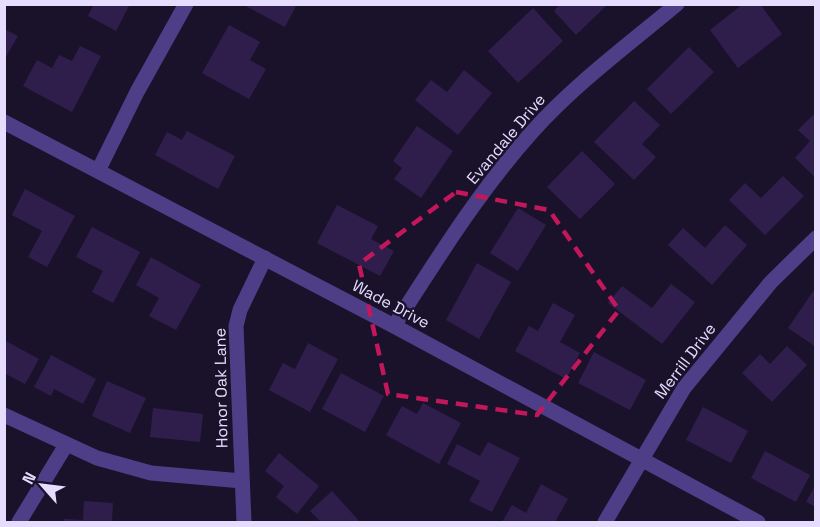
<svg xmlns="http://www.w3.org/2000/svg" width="820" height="527" font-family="'Space Grotesk',sans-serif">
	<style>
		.building { fill: #2f1e4b }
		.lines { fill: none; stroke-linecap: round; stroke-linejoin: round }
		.minor { stroke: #4e3e88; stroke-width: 15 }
		.marked { fill: none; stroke: #c2185b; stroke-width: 4.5; stroke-dasharray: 12 8; stroke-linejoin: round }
		.labels { text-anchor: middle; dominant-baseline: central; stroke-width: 5; stroke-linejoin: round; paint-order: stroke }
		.street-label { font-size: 16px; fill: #e6dcfe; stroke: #1a122b }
	</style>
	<rect width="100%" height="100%" fill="#1a122b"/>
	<g class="building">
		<path d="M94 4H130L116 31 88 16Z"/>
		<path d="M242 4H297L285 27Z"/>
		<path d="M560 4H608L576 35 554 11Z"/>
		<path d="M743 4H760L782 34 738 68 710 30Z"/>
		<path d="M533 8 563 41 518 83 488 51Z"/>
		<path d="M229 25 260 42 250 60 266 69 249 99 202 73Z"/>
		<path d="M4 29 18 36 4 60Z"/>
		<path d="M80 46 101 56 72 112 23 86 37 60 52 68 59 55 72 61Z"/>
		<path d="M689 47 714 72 671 114 647 89Z"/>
		<path d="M464 70 492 93 458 135 415 100 431 80 447 92Z"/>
		<path d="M634 101 660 125 642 144 656 157 634 180 594 142Z"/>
		<path d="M816 112V178L795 158 810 141 798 130Z"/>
		<path d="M417 126 453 151 421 198 394 179 402 168 393 161Z"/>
		<path d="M187 131 235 156 218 189 155 155 167 132 182 140Z"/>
		<path d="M582 151 615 184 580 219 547 187Z"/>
		<path d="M783 176 804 196 765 235 729 200 745 183 761 198Z"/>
		<path d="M25 189 75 216 47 267 28 257 42 231 12 215Z"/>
		<path d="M337 205 378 226 371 239 394 251 380 276 317 243Z"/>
		<path d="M518 208 546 225 518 271 490 253Z"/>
		<path d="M725 225 747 245 712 285 668 245 683 228 705 248Z"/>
		<path d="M92 227 140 252 113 303 92 292 103 271 76 257Z"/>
		<path d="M151 257 201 285 176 330 149 316 159 298 136 285Z"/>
		<path d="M477 263 511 282 479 339 446 320Z"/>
		<path d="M671 284 695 302 662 344 608 303 622 286 652 308Z"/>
		<path d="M816 287V347L788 328Z"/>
		<path d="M553 303 575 315 560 342 580 353 566 379 515 351 529 326 538 331Z"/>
		<path d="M4 340 39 359 25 384 4 373Z"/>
		<path d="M308 343 338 359 310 412 269 390 283 363 295 369Z"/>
		<path d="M787 346 807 365 772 402 742 373 760 354 770 364Z"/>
		<path d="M594 352 646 380 630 410 578 383Z"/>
		<path d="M51 355 96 379 83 404 54 389 51 396 34 387Z"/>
		<path d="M341 373 384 396 365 432 322 409Z"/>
		<path d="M107 381 146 398 130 433 92 416Z"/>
		<path d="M423 403 461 423 439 464 386 435 402 406 417 414Z"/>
		<path d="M703 407 748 431 731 463 686 440Z"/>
		<path d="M153 408 203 414 200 442 150 437Z"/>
		<path d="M488 442 520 458 492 512 469 501 480 481 447 464 457 444 480 456Z"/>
		<path d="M765 451 810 475 796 502 751 478Z"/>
		<path d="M279 453 319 486 297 514 276 497 284 486 265 471Z"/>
		<path d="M541 484 568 499 555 522H502L512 505 526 513Z"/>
		<path d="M816 484V507L806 502Z"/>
		<path d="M332 491 360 522H321L310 511Z"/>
		<path d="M84 501 113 503 112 522H64V519L83 520Z"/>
	</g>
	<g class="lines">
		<g class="minor">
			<path d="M4 122 394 326 758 522"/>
			<path d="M98 171 137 92 186 4"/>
			<path d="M394 326C437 259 479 191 532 132 575 84 628 45 677 4"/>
			<path d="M4 415 97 458 151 473 242 481"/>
			<path d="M19 522 66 445"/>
			<path d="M244 522 236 326 240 310 265 258"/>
			<path d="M605 522 684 388 771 282 816 238"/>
		</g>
	</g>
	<path class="marked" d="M456 192 549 210 619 310 537 415 388 394 359 264Z"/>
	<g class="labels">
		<g class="street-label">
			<text transform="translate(506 139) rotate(-50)">Evandale Drive</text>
			<text transform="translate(391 304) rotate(28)">Wade Drive</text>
			<text transform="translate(685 361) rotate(-53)">Merrill Drive</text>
			<text transform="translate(221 388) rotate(-91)">Honor Oak Lane</text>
		</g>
	</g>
	<rect width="820" height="527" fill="none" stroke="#e6dcfe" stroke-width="12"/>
	<g transform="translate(42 485) rotate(298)" stroke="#1a122b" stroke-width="4.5" paint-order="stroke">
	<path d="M0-4.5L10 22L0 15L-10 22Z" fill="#e6dcfe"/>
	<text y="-9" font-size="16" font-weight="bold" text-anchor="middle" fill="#e6dcfe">N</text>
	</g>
</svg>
